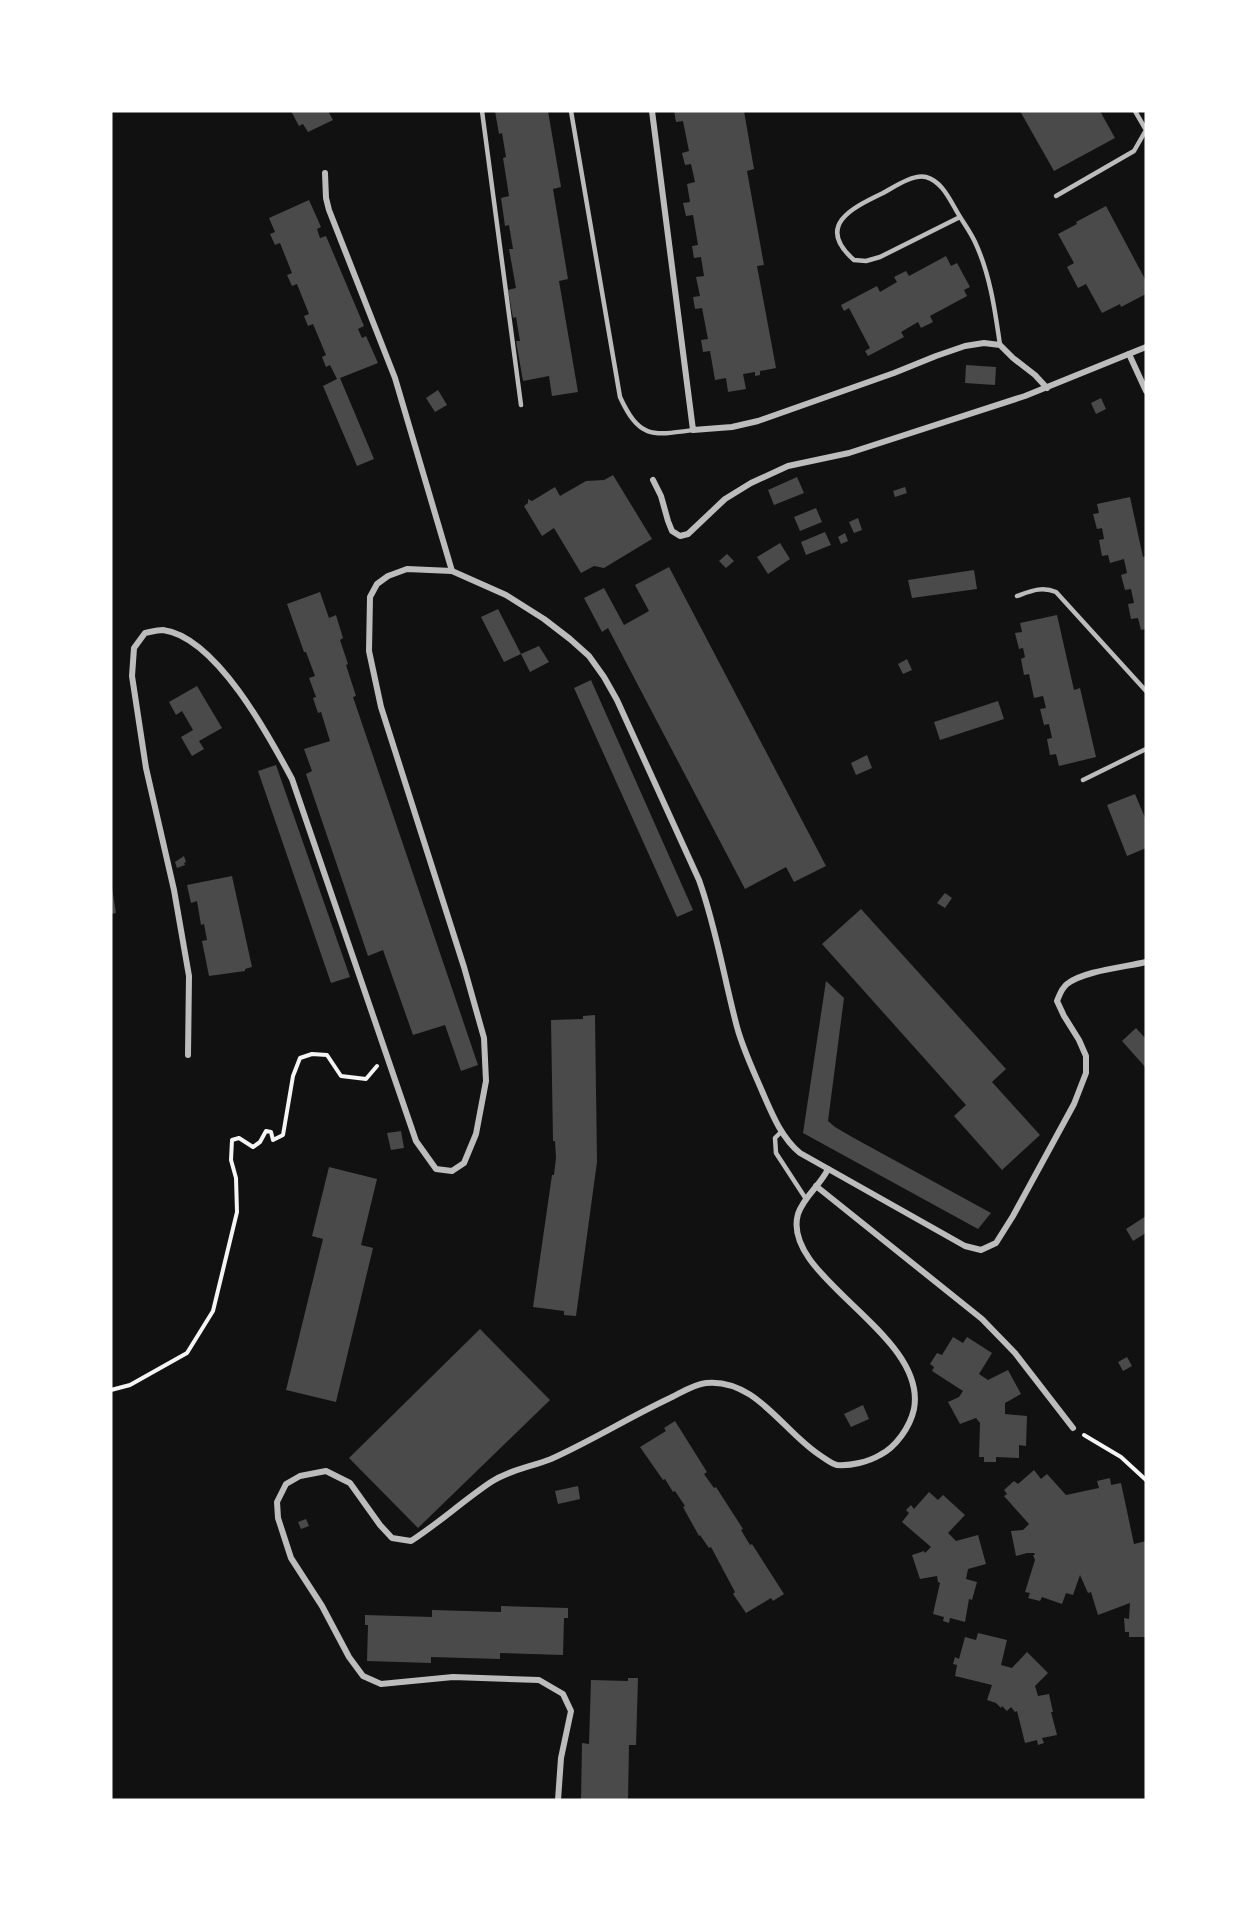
<svg xmlns="http://www.w3.org/2000/svg" width="1257" height="1911" font-family="'Source Sans 3',sans-serif">
	<style>
		.building { fill: #4a4a4a }
		.lines { fill: none; stroke-linecap: round; stroke-linejoin: round }
		.path { stroke: #f5f5f5; stroke-width: 4 }
		.service { stroke: #bcbcbc; stroke-width: 4.5 }
		.minor { stroke: #bcbcbc; stroke-width: 6 }
	</style>
	<rect width="100%" height="100%" fill="#111"/>
	<g class="building">
		<path d="M291 111H328L333 120 308 132 303 124 299 126Z"/>
		<path d="M495 111H548L561 187 553 189 568 279 559 281 578 392 552 396 549 376 523 381 516 341H520L516 317 513 318 508 290 516 288 509 249H513L509 225 505 226 501 198 509 196 503 158 506 157 502 133 499 134Z"/>
		<path d="M674 111H744L754 169 747 171 764 265 757 266 776 368 760 371V375L755 376V372L743 374 746 389 728 392 726 378 715 380 710 351 703 352 701 340 708 339 702 308 695 309 693 297 700 296 696 277 704 276 701 257 694 258 692 246 698 245 693 215 686 216 683 203 690 202 687 184 695 182 691 164 685 165 682 153 689 151 683 121 676 122Z"/>
		<path d="M1020 111H1100L1115 138 1054 171Z"/>
		<path d="M309 200 321 227 317 229 320 238 326 236 364 326 358 329 362 338 366 336 378 363 340 378 374 459 357 466 323 386 337 379 330 365 326 367 322 357 326 355 313 324 308 326 304 316 309 314 297 284 292 286 287 275 292 273 280 243 275 245 270 234 275 232 269 218Z"/>
		<path d="M1106 206 1146 281V294L1121 307 1120 304 1102 313 1086 284 1078 288 1067 267 1074 263 1058 234 1077 224 1076 222Z"/>
		<path d="M946 256 951 266 957 263 970 287 964 290 967 296 930 316 933 322 921 328 918 322 901 332 904 337 868 356 865 351 870 348 849 308 844 311 841 305 877 286 880 292 897 282 894 277 906 271 909 276Z"/>
		<path d="M966 365 996 367 995 385 965 383Z"/>
		<path d="M438 390 447 405 435 412 426 398Z"/>
		<path d="M1101 398 1106 409 1096 414 1091 403Z"/>
		<path d="M613 475 652 539 604 568 594 566 581 573 554 528 542 536 524 506 528 503V499L532 501 555 487 560 496 586 481 604 480Z"/>
		<path d="M797 477 804 493 774 505 768 490Z"/>
		<path d="M905 487 907 493 895 497 893 491Z"/>
		<path d="M1130 497 1143 557 1146 556V629L1141 630 1138 618 1131 619 1128 604 1134 603 1131 589 1125 590 1121 575 1127 573 1124 559 1110 563 1108 555 1102 556 1099 540 1104 539 1102 528 1097 529 1093 514 1099 513 1097 504Z"/>
		<path d="M816 508 822 522 800 531 794 517Z"/>
		<path d="M858 518 862 530 854 533 849 522Z"/>
		<path d="M825 532 831 545 806 555 801 542Z"/>
		<path d="M845 533 848 541 841 544 838 537Z"/>
		<path d="M780 543 790 559 768 574 757 557Z"/>
		<path d="M727 554 734 561 726 568 719 561Z"/>
		<path d="M669 567 826 866 794 882 786 867 745 889 608 628 602 632 584 598 604 588 624 625 649 611 635 585Z"/>
		<path d="M974 570 977 589 912 598 908 580Z"/>
		<path d="M320 592 329 618 336 615 343 638 340 640 348 664 346 665 356 696 353 697 478 1065 461 1071 445 1025 413 1035 383 950 368 956 306 774 312 771 304 749 330 741 321 712 318 713 313 698 316 697 309 678 315 676 306 652H304L287 604Z"/>
		<path d="M498 609 521 654 504 662 481 617Z"/>
		<path d="M1057 615 1074 690 1080 688 1096 757 1059 766 1056 754 1050 755 1047 739 1052 738 1049 724 1044 725 1040 709 1046 708 1043 696 1034 698 1029 674 1024 675 1021 659 1025 657 1023 648 1019 649 1015 633 1022 632 1020 623Z"/>
		<path d="M539 646 549 662 530 672 521 654Z"/>
		<path d="M907 659 912 670 903 674 898 664Z"/>
		<path d="M591 680 693 910 677 917 574 688Z"/>
		<path d="M197 686 222 728 199 741 204 749 192 756 181 737 193 730 182 711 176 715 169 702Z"/>
		<path d="M998 701 1004 719 940 740 934 722Z"/>
		<path d="M867 755 872 768 856 775 851 763Z"/>
		<path d="M276 765 350 977 331 983 258 771Z"/>
		<path d="M1135 794 1146 820V848L1127 856 1107 805Z"/>
		<path d="M184 856 186 862 184 863 185 865 177 868 175 862Z"/>
		<path d="M232 876 252 967 245 969V971L209 976 202 941 207 940 204 924 201 925 197 901 191 903 187 885Z"/>
		<path d="M111 882 116 913 111 914Z"/>
		<path d="M945 893 952 898 945 908 937 903Z"/>
		<path d="M861 909 1006 1069 992 1082 1040 1135 1002 1170 954 1116 966 1105 822 944Z"/>
		<path d="M826 981 844 998 828 1121 835 1127 852 1137 991 1213 978 1229 803 1133Z"/>
		<path d="M595 1015 597 1162 576 1316 564 1315V1311L533 1307 552 1175H554L556 1158 555 1141H553L551 1020 583 1019V1016Z"/>
		<path d="M1136 1028 1146 1039V1068L1122 1041Z"/>
		<path d="M401 1131 404 1148 391 1150 387 1133Z"/>
		<path d="M329 1167 377 1179 361 1245 373 1248 336 1402 286 1390 323 1239 312 1236Z"/>
		<path d="M1146 1216V1233L1133 1241 1126 1229Z"/>
		<path d="M480 1329 550 1400 418 1528 349 1458Z"/>
		<path d="M953 1337 963 1343 967 1337 992 1353 979 1374 988 1380 1008 1370 1021 1394 1005 1403V1414L1027 1416 1026 1446 1019 1445V1458L996 1457V1462H984V1457H979L980 1423 976 1418 960 1424 948 1402 959 1397 963 1391 932 1371 934 1367 930 1364 937 1353 942 1355Z"/>
		<path d="M1127 1357 1132 1366 1123 1371 1118 1362Z"/>
		<path d="M863 1405 869 1419 851 1427 844 1414Z"/>
		<path d="M675 1421 707 1472 704 1474 714 1488 716 1487 743 1529 741 1530 750 1545 752 1544 784 1594 773 1601 771 1598 746 1613 733 1594 735 1592 711 1547 709 1548 700 1535 699 1536 683 1507 685 1506 675 1491 673 1492 665 1479 663 1480 640 1447 666 1431 664 1428Z"/>
		<path d="M1034 1470 1041 1479 1047 1474 1066 1495 1099 1488 1097 1481 1110 1478 1111 1485 1121 1483 1134 1544 1146 1541V1637H1129V1632H1125L1124 1618 1129 1619 1130 1603 1098 1615 1091 1592 1088 1593 1080 1575 1073 1595 1066 1593 1062 1604 1042 1597 1040 1601 1028 1598 1030 1593 1025 1592 1035 1560 1033 1555H1035L1034 1553H1027L1016 1556 1011 1531 1023 1530 1029 1524 1004 1496 1007 1494 1004 1490 1014 1481 1018 1484Z"/>
		<path d="M578 1486 580 1499 558 1504 555 1491Z"/>
		<path d="M929 1492 938 1500 943 1495 965 1515 948 1533 956 1541 978 1535 986 1564 968 1569 966 1579 977 1582 972 1600 969 1599 965 1622 950 1618 949 1623 943 1621 944 1617 933 1614 940 1583 938 1582 937 1576 920 1579 912 1555 924 1551 925 1553 931 1547 902 1522 909 1513 906 1510 911 1505 914 1509Z"/>
		<path d="M306 1519 309 1526 301 1529 298 1522Z"/>
		<path d="M501 1606 568 1608V1618H564L563 1655 500 1653V1659L431 1657V1663L367 1661 368 1625H365V1615L432 1617V1610L501 1612Z"/>
		<path d="M978 1633 1007 1640 1001 1665 1012 1668 1027 1652 1048 1673 1035 1686 1038 1696 1049 1694 1053 1712H1051L1057 1735 1042 1738 1044 1743 1038 1745 1037 1740 1025 1743 1017 1711 1015 1712 1011 1707 1007 1711 1002 1706 1001 1708 996 1703 987 1700 992 1685 955 1676 957 1665 953 1664 955 1657 959 1659 965 1637 976 1640Z"/>
		<path d="M628 1678H638L636 1745H629L628 1800H581L582 1743 589 1744 591 1680 628 1681Z"/>
	</g>
	<g class="lines">
		<g class="path">
			<path d="M111 1390 130 1385 187 1353 213 1311 237 1212 236 1178 231 1160 232 1140 239 1138 253 1147 260 1142 266 1131 271 1132 273 1140 283 1135 293 1076 300 1058 312 1054 327 1055 341 1076 366 1079 377 1066"/>
			<path d="M1084 1435 1121 1457 1146 1480"/>
		</g>
		<g class="service">
			<path d="M482 111 521 405"/>
			<path d="M571 111 620 397C639 438 651 436 693 430"/>
			<path d="M1056 196 1134 151 1146 130 1135 111"/>
			<path d="M960 217 880 257 866 261 854 260C814 225 854 207 883 193 894 187 913 174 926 177 941 181 949 198 956 210 962 221 970 231 975 242 990 274 995 310 1000 345"/>
			<path d="M1017 596C1031 591 1042 586 1056 592L1146 691"/>
			<path d="M1083 780 1146 749"/>
			<path d="M781 1132 775 1138 776 1153 806 1199"/>
		</g>
		<g class="minor">
			<path d="M652 111 693 430 732 427 758 421 894 373 936 356 965 346 984 343 1000 345 1013 358 1035 375 1047 388"/>
			<path d="M325 173 326 198 329 210 395 378 452 571"/>
			<path d="M1129 354 1146 391"/>
			<path d="M653 480 661 496 668 521 672 531 680 536 688 534 725 499 751 483 788 466 849 453 1025 396 1146 347"/>
			<path d="M188 1055 189 976 174 890 146 768 132 676 134 648 145 633C150 632 158 630 163 630 216 637 269 736 292 779L416 1141 436 1169 452 1171 464 1163 476 1134 486 1081 484 1038 464 967 381 707 369 651 370 597 377 584 388 576 407 569 452 571 506 595 544 619 570 639 589 656 604 677 617 700 699 880C716 927 724 978 737 1027 743 1049 753 1070 762 1091 772 1114 781 1137 800 1153L965 1246 981 1250 996 1243 1013 1216 1074 1104 1086 1073V1056L1079 1040 1064 1016 1057 1001C1060 994 1061 989 1067 984 1083 971 1125 967 1146 962"/>
			<path d="M816 1186 982 1319 1015 1353 1073 1428"/>
			<path d="M558 1800 561 1758 571 1711 563 1694 539 1680 453 1677 381 1684 363 1676 349 1657 322 1606 291 1558 278 1518 277 1502 286 1484 300 1476 326 1471 350 1483 380 1525 392 1538 411 1541C439 1523 464 1500 491 1482 509 1470 531 1467 551 1459 591 1441 628 1418 668 1399 679 1394 694 1384 706 1383 756 1378 784 1433 821 1456 826 1459 832 1464 837 1465 851 1466 868 1462 880 1455 896 1447 910 1427 914 1409 928 1333 780 1277 798 1214 804 1196 820 1186 828 1169"/>
		</g>
	</g>
	<rect width="1257" height="1911" fill="none" stroke="#ffffff" stroke-width="225"/>
</svg>
